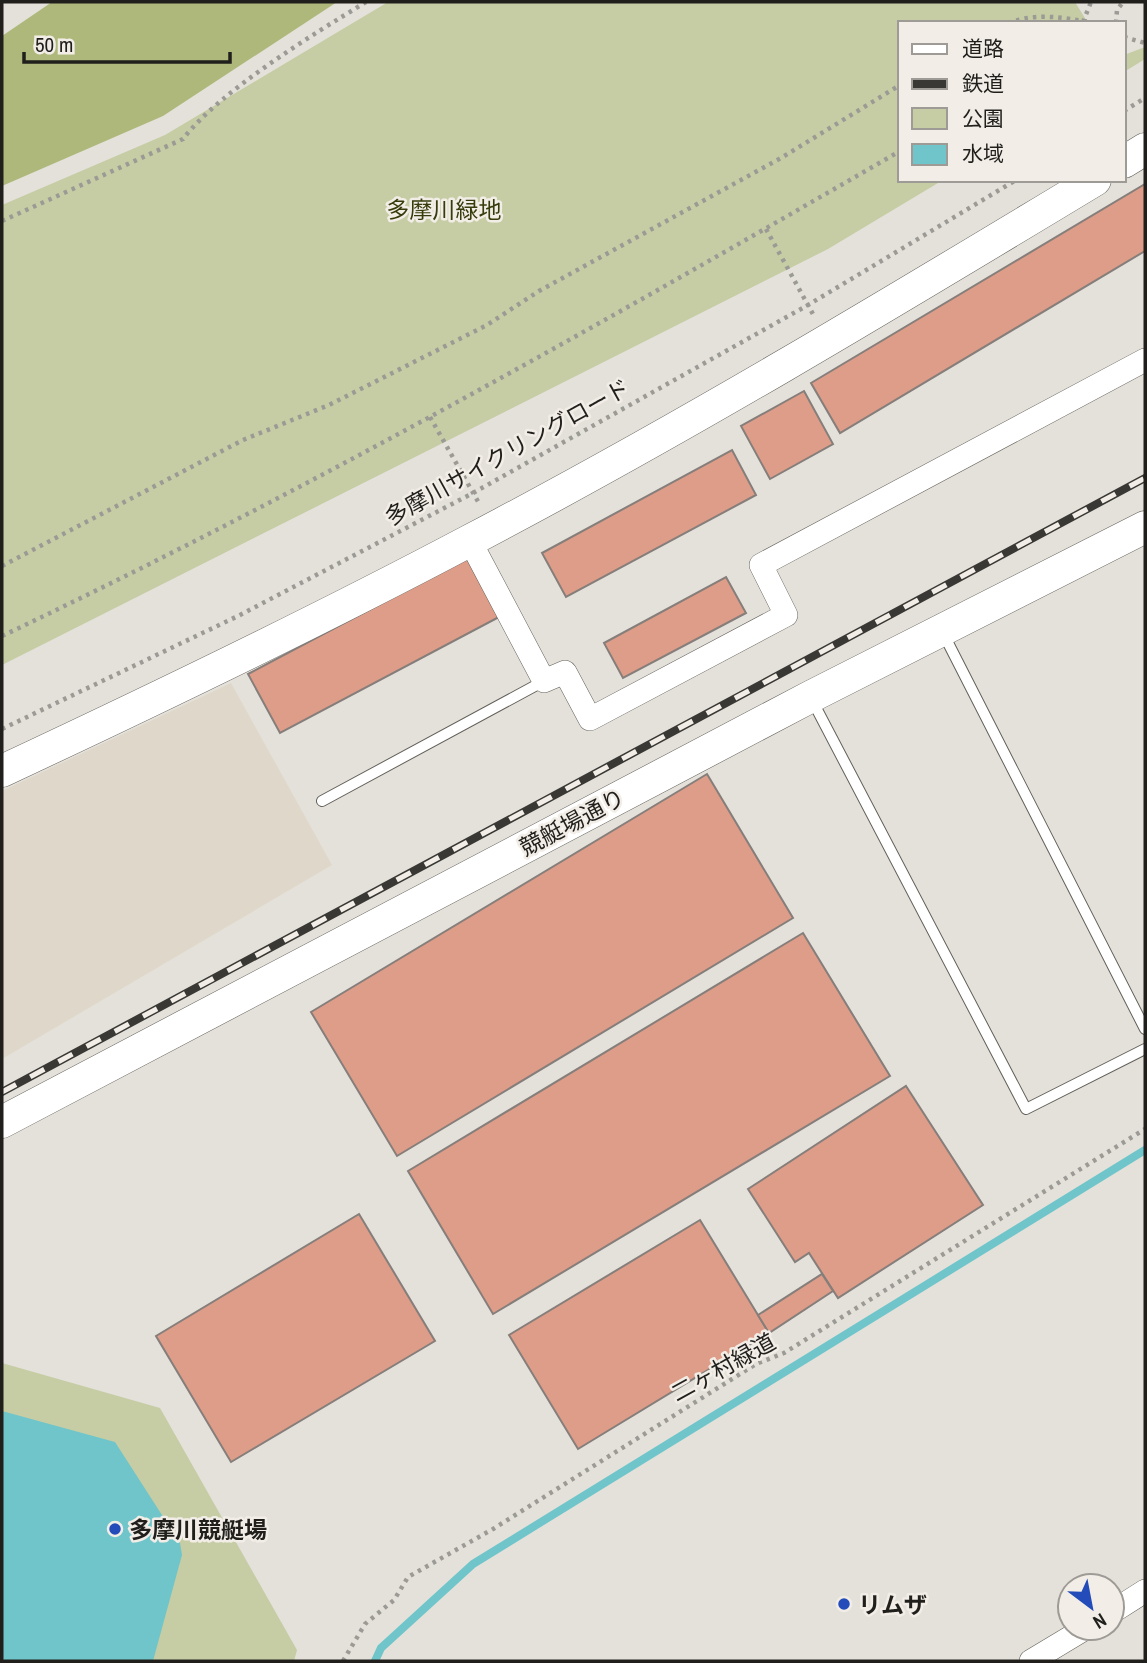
<svg xmlns="http://www.w3.org/2000/svg" width="1147" height="1663" font-family="'Archivo Narrow','Noto Sans JP',sans-serif">
	<style>
		.built { fill: #dfd8ca }
		.green { fill: #c6cda4 }
		.forest { fill: #aeb87a }
		.water { fill: #6fc5ca }
		.lines { fill: none; stroke-linecap: round; stroke-linejoin: round }
		.stream { stroke: #6fc5ca; stroke-width: 8 }
		.building { fill: #de9d88; stroke: #857e7b; stroke-width: 2 }
		.lane-casing { stroke: #63605a; stroke-width: 12 }
		.street-casing { stroke: #63605a; stroke-width: 24 }
		.secondary-casing { stroke: #63605a; stroke-width: 33 }
		.path { stroke: #9c9a95; stroke-width: 4.5; stroke-dasharray: 3.5 5; stroke-linecap: butt }
		.lane { stroke: #fff; stroke-width: 10 }
		.street { stroke: #fff; stroke-width: 23 }
		.secondary { stroke: #fff; stroke-width: 32 }
		.rail-casing { stroke: #393834; stroke-width: 8 }
		.rail { stroke: #f2eee7; stroke-width: 5; stroke-dasharray: 16; stroke-linecap: butt }
		.poi-dot { fill: #234bb9; stroke: #f2eee7; stroke-width: 2.5 }
		.labels { text-anchor: middle; dominant-baseline: central; stroke-width: 5; stroke-linejoin: round; paint-order: stroke }
		.park-label { font-size: 23px; fill: #363c0b; stroke: #f2eee7 }
		.street-label { font-size: 23px; fill: #201f1c; stroke: #f2eee7 }
		.poi-label { font-size: 23px; font-weight: bold; fill: #201f1c; stroke: #f2eee7; text-anchor: start }
	</style>
	<rect width="100%" height="100%" fill="#e4e1da"/>
	<path class="built" d="M231 683 332 865 2 1059V791Z"/>
	<g class="green">
		<path d="M388 2H1075L1088 23H900V180H943L828 249 2 665V205L165 135Z"/>
		<path d="M1145 47V59L1124 72V55Z"/>
		<path d="M2 1363 160 1408 297 1650 294 1661H2Z"/>
	</g>
	<path class="forest" d="M52 2H337L163 116 2 186V36Z"/>
	<path class="water" d="M2 1411 115 1442 180 1543 182 1555 153 1661H2Z"/>
	<g class="lines">
		<path class="stream" d="M375 1661 381 1648 473 1564 1145 1150"/>
	</g>
	<g class="building">
		<path d="M1145 184V251L840 433 811 383Z"/>
		<path d="M804 391 833 444 770 479 741 426Z"/>
		<path d="M732 450 756 495 566 597 542 553Z"/>
		<path d="M467 558 499 617 280 733 248 674Z"/>
		<path d="M726 577 746 613 623 678 604 643Z"/>
		<path d="M707 774 793 918 397 1156 311 1012Z"/>
		<path d="M803 933 890 1076 493 1314 408 1171Z"/>
		<path d="M906 1086 983 1205 838 1298 809 1253 795 1262 748 1189Z"/>
		<path d="M359 1214 435 1341 231 1462 156 1336Z"/>
		<path d="M700 1220 769 1333 578 1449 509 1335Z"/>
		<path d="M822 1274 833 1291 769 1333 758 1315Z"/>
	</g>
	<g class="lines">
		<defs>
			<g id="lane">
				<path d="M943 633 1145 1029"/>
				<path d="M812 700 1026 1109 1145 1049"/>
				<path d="M322 801 544 681"/>
			</g>
			<g id="street">
				<path d="M470 541 544 681 565 672 590 719 786 615 761 565 1145 360"/>
				<path d="M1112 1612 1145 1591"/>
				<path d="M1031 1661 1086 1628"/>
			</g>
			<g id="secondary">
				<path d="M1124 162 1145 149"/>
				<path d="M2 771C158 698 314 623 467 542 681 430 888 305 1095 180"/>
				<path d="M2 1122 810 697 1145 527"/>
			</g>
		</defs>
		<use href="#lane" class="lane-casing"/>
		<use href="#street" class="street-casing"/>
		<use href="#secondary" class="secondary-casing"/>
		<g class="path">
			<path d="M1083 22 1091 2"/>
			<path d="M1008 23C1039 12 1064 18 1096 23"/>
			<path d="M1116 23 1117 10 1123 2"/>
			<path d="M1124 37 1145 43"/>
			<path d="M1124 111 1145 98"/>
			<path d="M2 221 183 139C220 91 312 35 366 2"/>
			<path d="M766 229 814 316"/>
			<path d="M430 417 480 505"/>
			<path d="M2 566 243 440 329 405 487 325 539 291 781 158 900 85"/>
			<path d="M2 636C310 490 606 321 900 151"/>
			<path d="M2 729 238 616 473 493 808 305 1016 180"/>
			<path d="M343 1661 365 1624 394 1600 408 1577 493 1529 756 1364 784 1353 1145 1129"/>
		</g>
		<use href="#lane" class="lane"/>
		<use href="#street" class="street"/>
		<use href="#secondary" class="secondary"/>
		<defs>
			<path id="rail" d="M2 1092 1145 478"/>
		</defs>
		<use href="#rail" class="rail-casing"/>
		<use href="#rail" class="rail"/>
	</g>
	<g class="poi-dot">
		<circle cx="115" cy="1529" r="7"/>
		<circle cx="844" cy="1604" r="7"/>
	</g>
	<g class="labels">
		<g class="park-label">
			<text x="444" y="209">多摩川緑地</text>
		</g>
		<g class="street-label">
			<text transform="translate(507 452) rotate(-29)">多摩川サイクリングロード</text>
			<text transform="translate(572 822) rotate(-28)">競艇場通り</text>
			<text transform="translate(723 1367) rotate(-29)">二ヶ村緑道</text>
		</g>
		<g class="poi-label">
			<text x="129" y="1529">多摩川競艇場</text>
			<text x="858" y="1604">リムザ</text>
		</g>
	</g>
	<rect width="1147" height="1663" fill="none" stroke="#201f1c" stroke-width="7"/>
	<rect x="898" y="21" width="228" height="161" fill="#f2eee7" stroke="#9e9b96" stroke-width="2"/>
	<rect x="912" y="44" width="35" height="10" fill="#ffffff" stroke="#9e9b96" stroke-width="2"/>
	<text x="962" y="56" font-size="21" fill="#201f1c">道路</text>
	<rect x="912" y="79" width="35" height="10" fill="#393834" stroke="#9e9b96" stroke-width="2"/>
	<text x="962" y="91" font-size="21" fill="#201f1c">鉄道</text>
	<rect x="912" y="108" width="35" height="21" fill="#c6cda4" stroke="#9e9b96" stroke-width="2"/>
	<text x="962" y="126" font-size="21" fill="#201f1c">公園</text>
	<rect x="912" y="144" width="35" height="21" fill="#6fc5ca" stroke="#9e9b96" stroke-width="2"/>
	<text x="962" y="161" font-size="21" fill="#201f1c">水域</text>
	<g transform="translate(1091 1607) rotate(148)"><circle r="33" fill="#f2eee7" stroke="#9e9b96" stroke-width="2"/>
	<path d="M0-5L12 26L0 18L-12 26Z" fill="#234bb9"/>
	<text y="-10" font-size="19" font-weight="bold" text-anchor="middle" fill="#201f1c">N</text>
	</g>
	<path d="M24 52v10h206v-10" fill="none" stroke="#201f1c" stroke-width="3.5"/>
	<text x="35" y="52" font-size="21" fill="#201f1c" stroke="#f2eee7" stroke-width="5" paint-order="stroke">50 m</text>
</svg>
